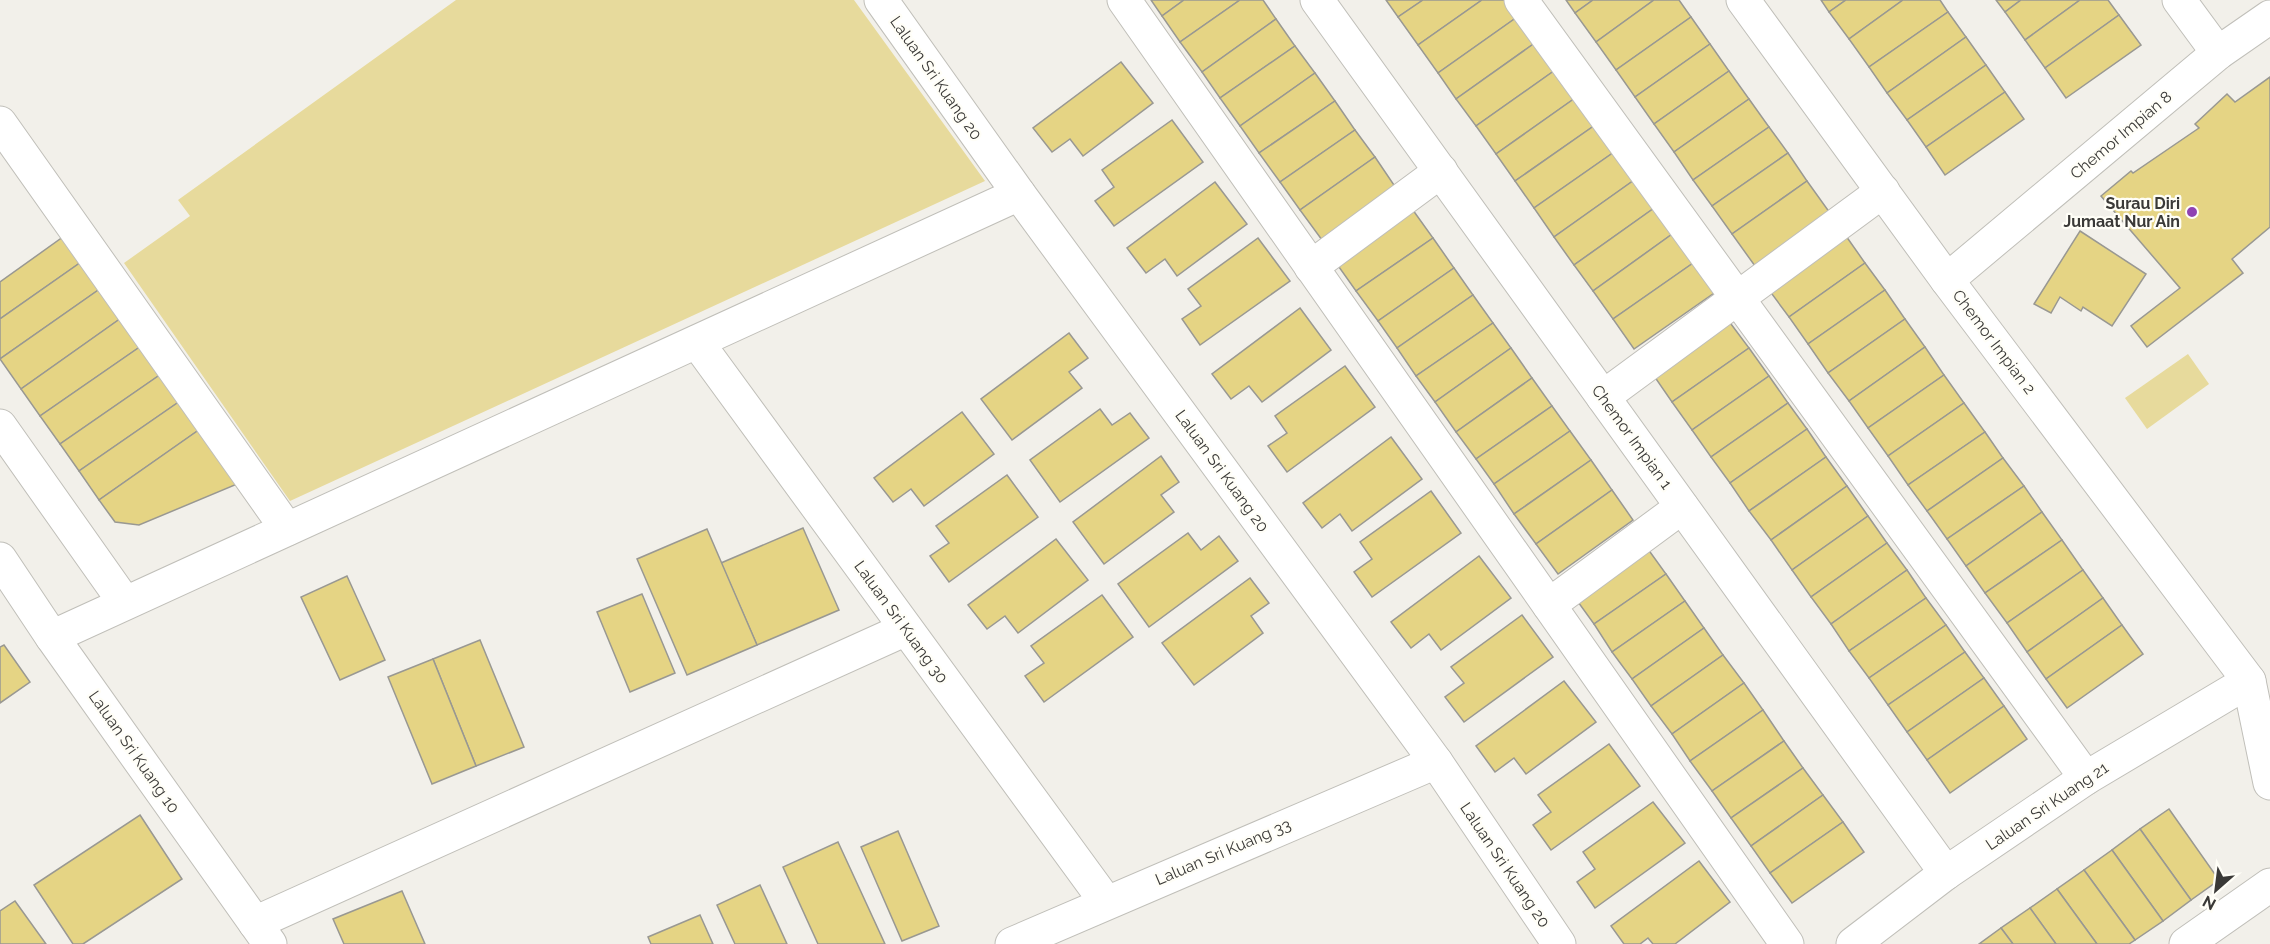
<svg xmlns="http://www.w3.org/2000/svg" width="2270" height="944" font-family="Raleway,sans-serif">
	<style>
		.green { fill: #e7da9c }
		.building { fill: #e5d484; stroke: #999892; stroke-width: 1.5 }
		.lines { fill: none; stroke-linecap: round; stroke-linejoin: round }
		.minor-casing { stroke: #c0bfb9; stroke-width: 35 }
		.minor { stroke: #fff; stroke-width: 33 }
		.poi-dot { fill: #8f42b2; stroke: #fffef7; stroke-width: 2 }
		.labels { text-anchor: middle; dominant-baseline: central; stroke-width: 4.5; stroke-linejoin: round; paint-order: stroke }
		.street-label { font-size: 16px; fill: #3a3937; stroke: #fffef7 }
		.poi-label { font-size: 16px; font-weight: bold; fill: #3a3937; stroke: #fffef7; text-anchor: end }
	</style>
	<rect width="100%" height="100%" fill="#f2f0ea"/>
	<g class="green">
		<path d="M456 0H854L985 181 290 501 124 263 190 216 178 200Z"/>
		<path d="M2188 354 2209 384 2147 429 2125 398Z"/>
	</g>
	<g class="building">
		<path d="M1151 0H1184L1162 16Z"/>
		<path d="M1184 0H1240L1180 42 1162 16Z"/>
		<path d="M1240 0H1263L1276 19 1202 72 1180 42Z"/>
		<path d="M1386 0H1423L1398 17Z"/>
		<path d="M1423 0H1482L1418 45 1398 17Z"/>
		<path d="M1482 0H1510L1520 15 1438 73 1418 45Z"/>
		<path d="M1566 0H1593L1575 13Z"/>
		<path d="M1593 0H1654L1596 42 1575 13Z"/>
		<path d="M1654 0H1679L1691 17 1616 70 1596 42Z"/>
		<path d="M1821 0H1846L1829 12Z"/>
		<path d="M1846 0H1903L1849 39 1829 12Z"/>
		<path d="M1903 0H1940L1948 12 1869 67 1849 39Z"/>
		<path d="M1996 0H2021L2005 12Z"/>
		<path d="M2021 0H2080L2025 40 2005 12Z"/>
		<path d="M2080 0H2108L2119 15 2045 68 2025 40Z"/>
		<path d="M1948 12 1966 37 1887 93 1869 67Z"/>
		<path d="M1520 15 1539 40 1456 99 1438 73Z"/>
		<path d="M2119 15 2141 45 2066 98 2045 68Z"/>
		<path d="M1691 17 1710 44 1635 97 1616 70Z"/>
		<path d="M1276 19 1295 46 1220 98 1202 72Z"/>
		<path d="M1966 37 1986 65 1907 120 1887 93Z"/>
		<path d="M1539 40 1558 68 1476 126 1456 99Z"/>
		<path d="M1710 44 1729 71 1654 124 1635 97Z"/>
		<path d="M1295 46 1315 73 1240 126 1220 98Z"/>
		<path d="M1121 62 1153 103 1083 156 1070 139 1052 152 1033 128Z"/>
		<path d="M1986 65 2005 92 1926 147 1907 120Z"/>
		<path d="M1558 68 1578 96 1496 154 1476 126Z"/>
		<path d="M1729 71 1749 99 1674 152 1654 124Z"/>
		<path d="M1315 73 1335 101 1259 153 1240 126Z"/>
		<path d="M2270 77V227L2232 259 2243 273 2147 347 2131 326 2180 288 2101 196 2131 171 2133 173 2199 128 2195 124 2227 94 2235 102Z"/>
		<path d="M2005 92 2024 119 1945 175 1926 147Z"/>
		<path d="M1578 96 1598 123 1515 181 1496 154Z"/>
		<path d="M1749 99 1769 127 1693 180 1674 152Z"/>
		<path d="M1335 101 1355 130 1280 182 1259 153Z"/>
		<path d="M1172 120 1203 162 1114 226 1095 201 1114 187 1102 170Z"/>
		<path d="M1598 123 1617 150 1534 208 1515 181Z"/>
		<path d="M1769 127 1788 153 1712 206 1693 180Z"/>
		<path d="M1355 130 1375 157 1300 210 1280 182Z"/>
		<path d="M1617 150 1637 178 1554 237 1534 208Z"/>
		<path d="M1788 153 1807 181 1732 234 1712 206Z"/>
		<path d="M1375 157 1396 188 1322 240 1300 210Z"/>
		<path d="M1637 178 1657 206 1574 265 1554 237Z"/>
		<path d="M1807 181 1830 213 1755 266 1732 234Z"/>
		<path d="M1215 182 1247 224 1177 276 1165 259 1146 273 1127 248Z"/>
		<path d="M1410 206 1433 238 1356 291 1334 260Z"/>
		<path d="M1657 206 1675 232 1593 291 1574 265Z"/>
		<path d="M2080 231 2146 274 2112 326 2083 307 2081 311 2060 297 2051 313 2034 304Z"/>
		<path d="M1675 232 1696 261 1613 319 1593 291Z"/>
		<path d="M67 234 84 260 0 319V282Z"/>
		<path d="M1846 236 1865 263 1789 317 1769 290Z"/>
		<path d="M1258 238 1290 281 1200 345 1182 319 1201 306 1188 289Z"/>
		<path d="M1433 238 1454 268 1378 321 1356 291Z"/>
		<path d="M84 260 104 286 0 359V319Z"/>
		<path d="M1696 261 1717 291 1634 349 1613 319Z"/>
		<path d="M1865 263 1885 290 1808 344 1789 317Z"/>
		<path d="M1454 268 1473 295 1397 348 1378 321Z"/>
		<path d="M104 286 124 316 21 389 0 359Z"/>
		<path d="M1885 290 1905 319 1828 373 1808 344Z"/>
		<path d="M1473 295 1493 323 1416 376 1397 348Z"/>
		<path d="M1300 308 1331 350 1262 402 1249 386 1231 399 1212 374Z"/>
		<path d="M124 316 144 344 40 416 21 389Z"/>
		<path d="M1905 319 1925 347 1849 401 1828 373Z"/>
		<path d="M1728 320 1749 348 1672 402 1652 373Z"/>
		<path d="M1493 323 1511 348 1435 402 1416 376Z"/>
		<path d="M1069 333 1088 358 1069 372 1082 388 1012 440 981 399Z"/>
		<path d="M144 344 164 372 60 444 40 416Z"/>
		<path d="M1925 347 1944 375 1868 428 1849 401Z"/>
		<path d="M1511 348 1532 378 1456 432 1435 402Z"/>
		<path d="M1749 348 1769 376 1692 430 1672 402Z"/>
		<path d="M1345 366 1375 407 1287 472 1268 446 1287 433 1275 416Z"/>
		<path d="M164 372 183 399 79 471 60 444Z"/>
		<path d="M1944 375 1964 403 1888 456 1868 428Z"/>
		<path d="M1769 376 1788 403 1711 457 1692 430Z"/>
		<path d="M1532 378 1552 406 1476 459 1456 432Z"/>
		<path d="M183 399 203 427 99 500 79 471Z"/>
		<path d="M1788 403 1807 429 1730 483 1711 457Z"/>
		<path d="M1964 403 1985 432 1908 485 1888 456Z"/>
		<path d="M1552 406 1570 431 1494 484 1476 459Z"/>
		<path d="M1100 409 1112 425 1130 413 1149 438 1060 502 1030 460Z"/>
		<path d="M962 412 994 454 924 506 911 489 893 502 874 478Z"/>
		<path d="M203 427 242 482 139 525 115 522 99 500Z"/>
		<path d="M1807 429 1826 457 1749 511 1730 483Z"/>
		<path d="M1570 431 1591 460 1514 514 1494 484Z"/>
		<path d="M1985 432 2003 458 1927 511 1908 485Z"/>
		<path d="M1391 437 1422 479 1352 531 1340 514 1322 528 1303 503Z"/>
		<path d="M1161 456 1179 482 1161 495 1174 512 1104 564 1073 522Z"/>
		<path d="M1826 457 1847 486 1771 540 1749 511Z"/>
		<path d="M2003 458 2024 486 1947 539 1927 511Z"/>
		<path d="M1591 460 1612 490 1536 544 1514 514Z"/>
		<path d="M1007 475 1038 517 949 582 930 556 949 543 936 526Z"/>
		<path d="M1847 486 1868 516 1792 570 1771 540Z"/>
		<path d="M2024 486 2042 512 1966 566 1947 539Z"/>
		<path d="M1612 490 1633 520 1558 574 1536 544Z"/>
		<path d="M1431 491 1461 533 1372 597 1354 572 1372 559 1360 542Z"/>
		<path d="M2042 512 2062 540 1985 593 1966 566Z"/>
		<path d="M1868 516 1887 543 1811 597 1792 570Z"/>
		<path d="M803 528 839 610 757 645 721 563Z"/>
		<path d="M707 529 757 645 687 675 637 559Z"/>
		<path d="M1188 533 1201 550 1219 536 1238 561 1149 627 1118 584Z"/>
		<path d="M1056 539 1088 580 1018 633 1005 616 987 629 968 605Z"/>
		<path d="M2062 540 2083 570 2007 623 1985 593Z"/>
		<path d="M1887 543 1907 570 1831 624 1811 597Z"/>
		<path d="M1645 545 1666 574 1594 624 1573 595Z"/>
		<path d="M1479 556 1511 598 1441 650 1429 634 1411 648 1391 622Z"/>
		<path d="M1907 570 1926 598 1849 651 1831 624Z"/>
		<path d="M2083 570 2103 598 2027 652 2007 623Z"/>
		<path d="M1666 574 1685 601 1612 652 1594 624Z"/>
		<path d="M347 576 385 660 340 680 301 597Z"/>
		<path d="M1250 578 1269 603 1251 616 1263 633 1194 685 1162 643Z"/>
		<path d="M642 594 675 673 630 692 597 612Z"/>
		<path d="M1102 595 1133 637 1044 702 1025 676 1044 663 1031 646Z"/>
		<path d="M1926 598 1946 625 1869 678 1849 651Z"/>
		<path d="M2103 598 2122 625 2046 679 2027 652Z"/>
		<path d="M1685 601 1704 628 1632 679 1612 652Z"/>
		<path d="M1522 615 1553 657 1464 722 1445 697 1464 683 1451 667Z"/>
		<path d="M1946 625 1965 652 1888 705 1869 678Z"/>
		<path d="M2122 625 2143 654 2067 708 2046 679Z"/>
		<path d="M1704 628 1723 655 1651 706 1632 679Z"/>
		<path d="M480 640 524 747 476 766 433 659Z"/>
		<path d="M4 645 30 682 0 703V647Z"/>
		<path d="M1965 652 1984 678 1907 732 1888 705Z"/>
		<path d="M1723 655 1744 683 1672 734 1651 706Z"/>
		<path d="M433 659 476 766 432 784 388 677Z"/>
		<path d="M1984 678 2004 706 1927 760 1907 732Z"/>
		<path d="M1564 681 1596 722 1526 774 1514 758 1495 772 1476 746Z"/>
		<path d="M1744 683 1763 710 1690 761 1672 734Z"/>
		<path d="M2004 706 2027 739 1950 793 1927 760Z"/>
		<path d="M1763 710 1784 741 1712 791 1690 761Z"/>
		<path d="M1784 741 1803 768 1731 818 1712 791Z"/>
		<path d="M1609 744 1640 786 1551 850 1533 825 1551 812 1538 795Z"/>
		<path d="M1803 768 1823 795 1751 846 1731 818Z"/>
		<path d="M1823 795 1843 822 1770 873 1751 846Z"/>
		<path d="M1653 802 1685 843 1595 908 1577 882 1595 869 1583 852Z"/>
		<path d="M2169 809 2219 880 2191 900 2140 829Z"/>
		<path d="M140 815 182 879 83 944H73L34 885Z"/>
		<path d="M1843 822 1864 852 1792 903 1770 873Z"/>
		<path d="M2140 829 2191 900 2163 921 2112 850Z"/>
		<path d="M898 831 939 926 902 941 861 847Z"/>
		<path d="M838 842 885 944H818L783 867Z"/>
		<path d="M2112 850 2163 921 2135 940 2084 870Z"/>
		<path d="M1699 861 1730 902 1675 944H1653L1648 938 1640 944H1624L1611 926Z"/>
		<path d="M2084 870 2135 940 2129 944H2097L2057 889Z"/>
		<path d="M760 885 787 944H735L717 905Z"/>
		<path d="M2057 889 2097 944H2056L2030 908Z"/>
		<path d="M402 891 425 944H344L333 919Z"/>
		<path d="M15 901 46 944H0V911Z"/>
		<path d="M2030 908 2056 944H2013L2001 928Z"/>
		<path d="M700 915 713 944H651L648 937Z"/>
		<path d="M2001 928 2013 944H1979Z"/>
	</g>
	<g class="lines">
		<defs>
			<g id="minor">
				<path d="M881 0 1019 194 1436 762 1559 944"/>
				<path d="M1124 0 1787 944"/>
				<path d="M1317 0 1946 873"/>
				<path d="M1521 0 2086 778"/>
				<path d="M1743 0 1947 280 2249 681 2270 783"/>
				<path d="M2179 0 2218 53"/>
				<path d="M0 123 287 529"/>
				<path d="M1311 267 1441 171"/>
				<path d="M1947 280 2218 53 2270 17"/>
				<path d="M697 342 1106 902"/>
				<path d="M1603 397 1883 191"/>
				<path d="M0 426 125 603"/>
				<path d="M0 559 52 637 270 944"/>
				<path d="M1549 605 1682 507"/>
				<path d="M52 637 1019 194"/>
				<path d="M255 923 906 629"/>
				<path d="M1012 944 1436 762"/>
				<path d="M1853 944 1946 873 2086 778 2249 681"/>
				<path d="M2186 944 2270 885"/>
			</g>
		</defs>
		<use href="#minor" class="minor-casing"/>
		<use href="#minor" class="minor"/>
	</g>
	<circle class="poi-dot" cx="2192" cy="212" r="6"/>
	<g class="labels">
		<g class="street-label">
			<text transform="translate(936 78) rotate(55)">Laluan Sri Kuang 20</text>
			<text transform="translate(2121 135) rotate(-40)">Chemor Impian 8</text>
			<text transform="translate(1994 342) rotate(53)">Chemor Impian 2</text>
			<text transform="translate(1632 437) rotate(54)">Chemor Impian 1</text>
			<text transform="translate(1222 471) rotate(54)">Laluan Sri Kuang 20</text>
			<text transform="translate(901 622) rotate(54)">Laluan Sri Kuang 30</text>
			<text transform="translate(134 752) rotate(55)">Laluan Sri Kuang 10</text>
			<text transform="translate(2047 806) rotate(-34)">Laluan Sri Kuang 21</text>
			<text transform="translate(1223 852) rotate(-23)">Laluan Sri Kuang 33</text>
			<text transform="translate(1505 865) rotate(56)">Laluan Sri Kuang 20</text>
		</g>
		<g class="poi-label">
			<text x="2180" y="203">Surau Diri<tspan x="2180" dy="18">Jumaat Nur Ain</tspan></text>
		</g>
	</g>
	<g transform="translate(2216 890) rotate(208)" stroke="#fffef7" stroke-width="4.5" paint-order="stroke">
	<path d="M0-4.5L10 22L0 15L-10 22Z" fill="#3a3937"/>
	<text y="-9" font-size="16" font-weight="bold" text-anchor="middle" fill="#3a3937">N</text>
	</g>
</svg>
